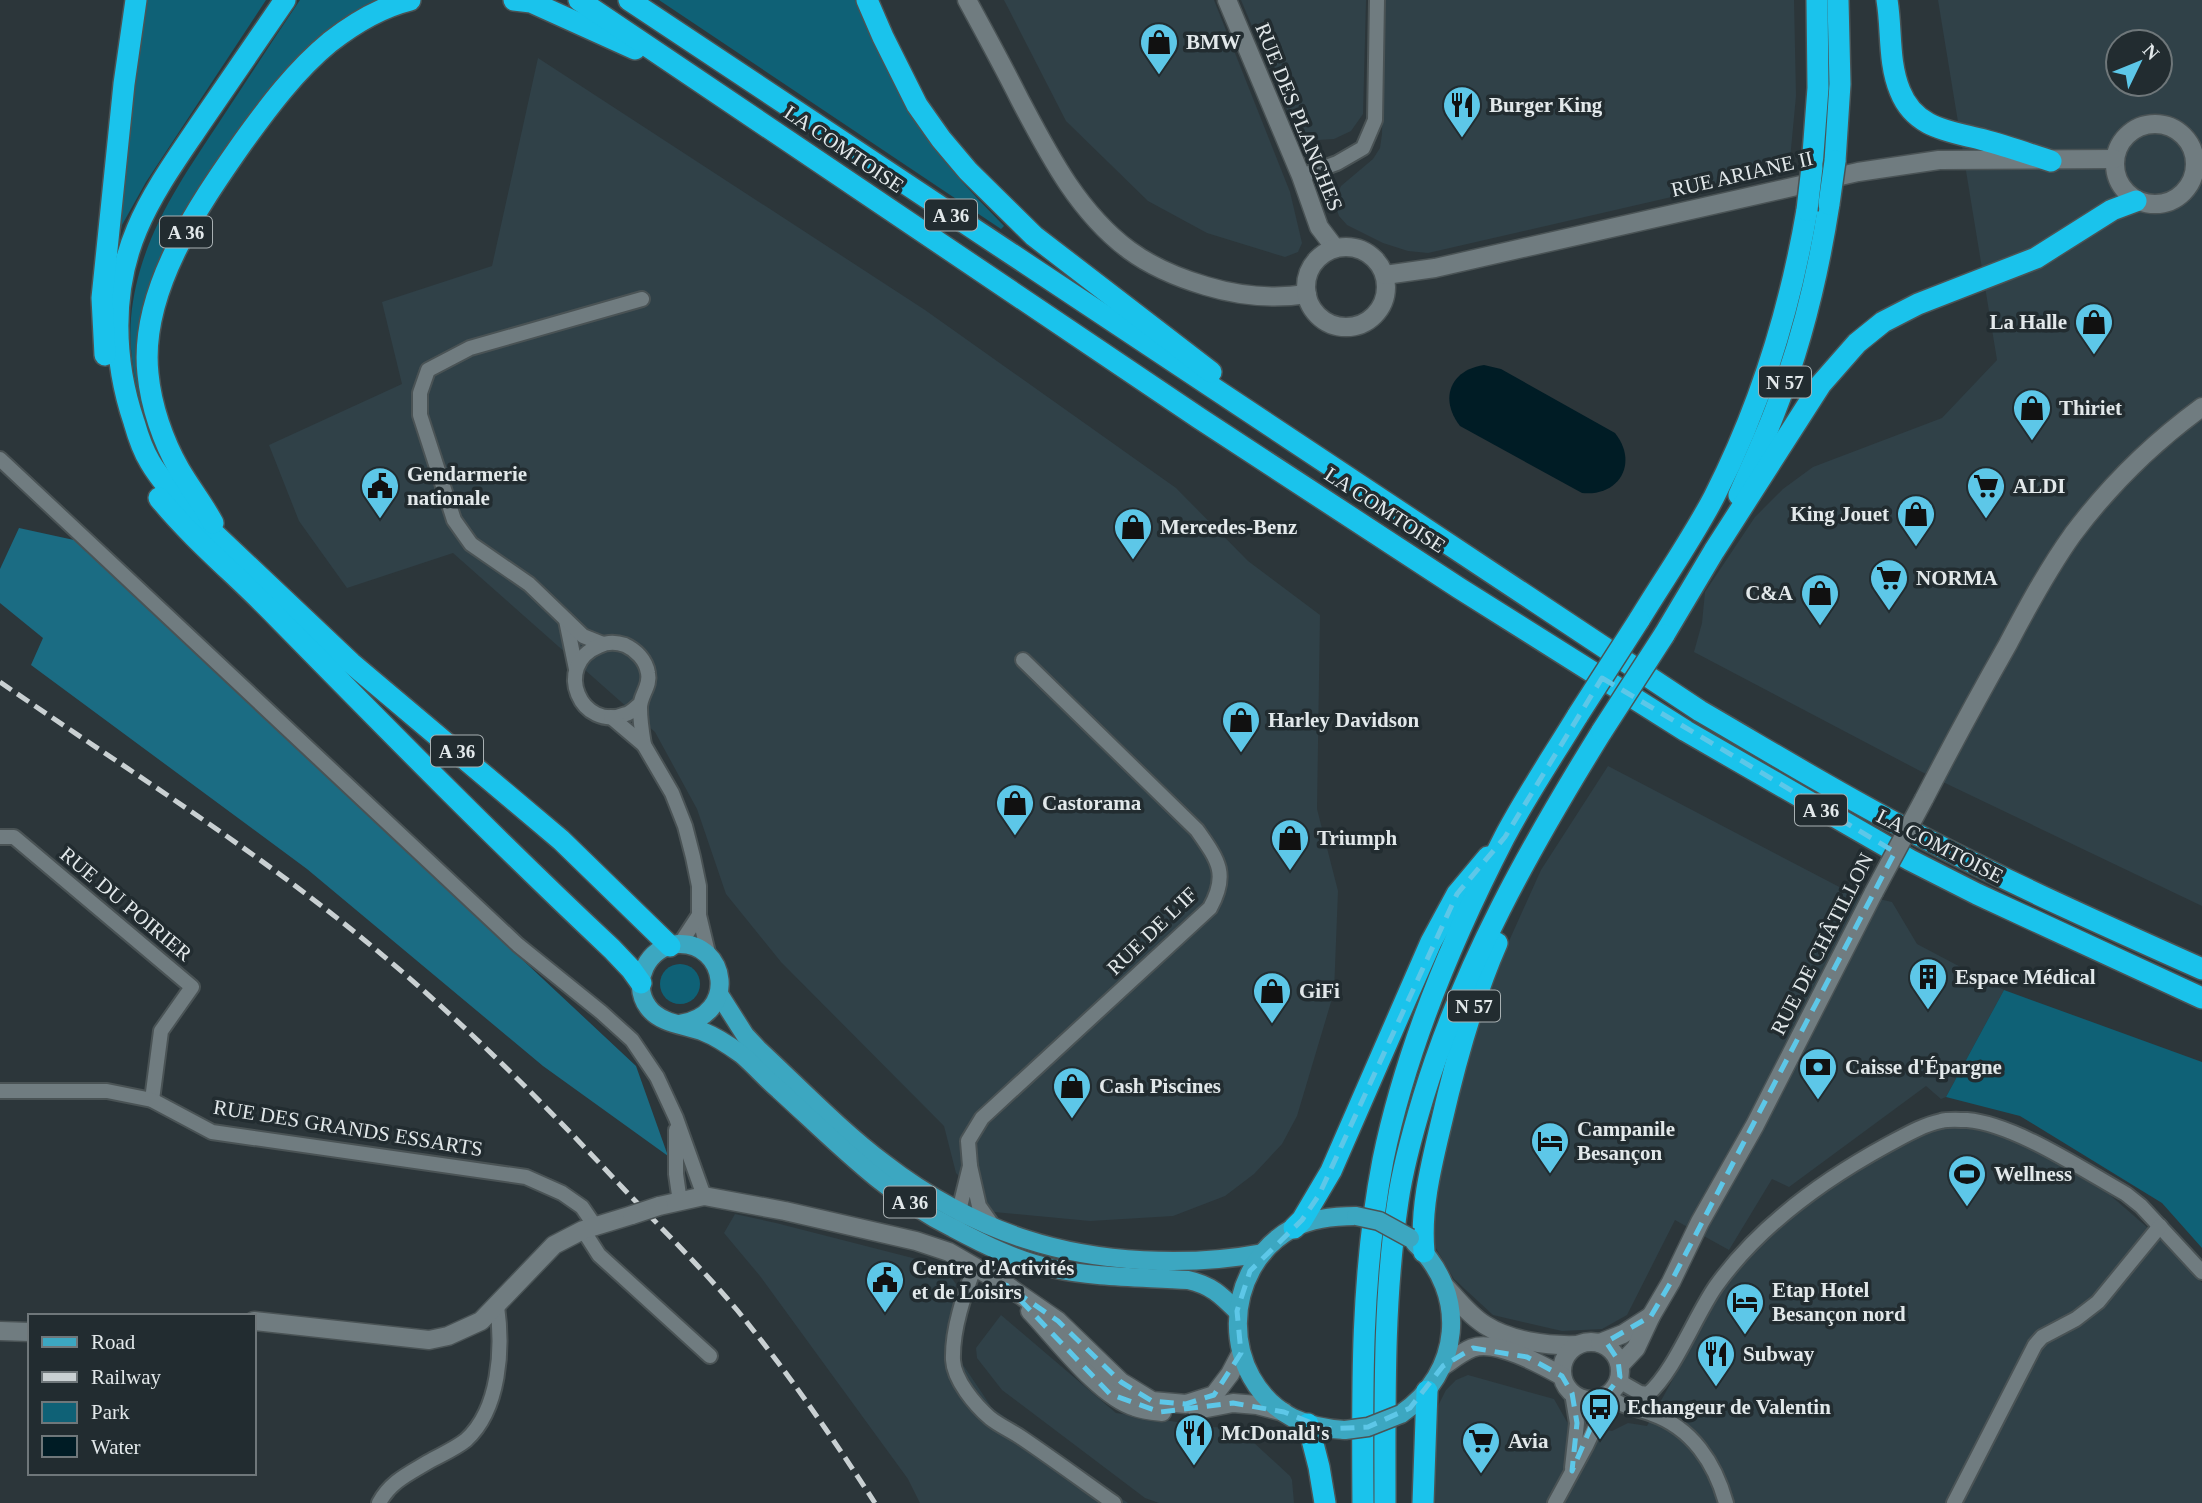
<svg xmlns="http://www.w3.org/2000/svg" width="2202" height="1503" font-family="Georgia,serif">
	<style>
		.built { fill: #304148; fill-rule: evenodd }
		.green { fill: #0f6176 }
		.forest { fill: #1b6c83 }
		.water { fill: #001c25 }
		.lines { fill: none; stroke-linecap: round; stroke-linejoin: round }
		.street-casing { stroke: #4a5355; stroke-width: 18 }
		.secondary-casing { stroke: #4a5355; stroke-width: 21 }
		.primary-casing { stroke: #4a5355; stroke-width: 21 }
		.highway-casing { stroke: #4a5355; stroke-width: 24 }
		.street { stroke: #707c80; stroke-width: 14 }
		.secondary { stroke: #707c80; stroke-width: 18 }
		.primary { stroke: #3ca7c1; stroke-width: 18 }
		.highway { stroke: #1ac3ec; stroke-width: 21 }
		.rail { stroke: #c9d0d2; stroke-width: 5; stroke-dasharray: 14 7; stroke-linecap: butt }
		.secondary-bridge-casing { stroke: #4a5355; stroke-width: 21; stroke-linecap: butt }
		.primary-bridge-casing { stroke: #4a5355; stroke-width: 21; stroke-linecap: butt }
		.highway-bridge-casing { stroke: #4a5355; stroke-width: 24; stroke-linecap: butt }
		.secondary-bridge { stroke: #707c80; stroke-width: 18 }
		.primary-bridge { stroke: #3ca7c1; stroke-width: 18 }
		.highway-bridge { stroke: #1ac3ec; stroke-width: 21 }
		.marked { fill: none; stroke: #5dc7e8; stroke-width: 5; stroke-dasharray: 14 9; stroke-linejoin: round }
		.labels { text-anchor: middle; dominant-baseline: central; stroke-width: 7; stroke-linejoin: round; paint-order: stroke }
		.shield { fill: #222c30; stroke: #a8b0b2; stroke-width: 2 }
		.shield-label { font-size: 19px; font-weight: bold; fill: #e2e8ea }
		.poi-label { font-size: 21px; font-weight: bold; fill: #e2e8ea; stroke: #222c30; text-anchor: start }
		.street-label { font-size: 21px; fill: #e2e8ea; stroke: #222c30 }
	</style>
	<rect width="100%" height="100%" fill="#2c363a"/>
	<g class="built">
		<path d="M1004 0H1214L1290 192 1302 243 1298 252 1285 257 1207 233 1148 201 1066 121Z"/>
		<path d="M1241 0H1366L1363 114 1351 131 1334 139 1317 140 1300 133 1294 126Z"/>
		<path d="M1384 0H1794L1796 96 1789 170 1428 253 1408 251 1383 243 1347 225 1339 216 1335 204 1336 197 1341 186 1373 159 1380 148 1382 134Z"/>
		<path d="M1938 0H2202V906L1922 772 1694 652 1702 623 1705 592 1755 517 1783 489 1813 467 1942 418 1997 360ZM2118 42H2160V84H2118Z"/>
		<path d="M538 58 925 310 1176 488 1248 561 1320 615 1317 809 1338 891 1334 992 1297 1116 1282 1144 1254 1174 1225 1196 1173 1216 1090 1221 994 1212 956 1173 944 1126 781 962 726 894 697 809 655 732 453 553 347 588 299 521 269 445 402 384 382 302 492 266Z"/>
		<path d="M1608 766 1849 892 1892 902 1917 944 2004 990 1946 1097 1941 1099 1926 1086 1789 1187 1772 1179 1729 1250 1675 1220 1627 1315 1602 1329 1562 1331 1493 1315 1454 1279 1433 1243 1430 1216 1449 1119 1482 1001 1541 870Z"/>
		<path d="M1955 1126 1990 1133 2021 1142 2110 1195 2172 1249 2202 1283V1503H1432L1436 1410 1446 1390 1456 1380 1468 1375 1554 1399 1567 1422 1612 1431 1628 1423 1647 1426 1732 1272 1803 1206 1884 1151 1928 1130Z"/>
		<path d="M735 1214 776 1223 936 1264 948 1273 956 1284 949 1344 992 1408 1128 1503H920L908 1479 760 1276 724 1233Z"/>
		<path d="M1001 1315 1116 1413 1211 1427 1238 1428 1290 1476 1292 1480 1294 1503H1159L1145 1498 1002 1390 977 1358 976 1348Z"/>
	</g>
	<g class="green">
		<path d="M144 0H266L146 182 122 225 120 234H114Z"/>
		<path d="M300 0H385L339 24 160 265 148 416 143 418C136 385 128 352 131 318 138 241 179 183 220 121 247 80 273 40 300 0Z"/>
		<path d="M659 0H859C876 37 891 78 911 113 936 156 970 191 1004 226L1001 229Z"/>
		<circle cx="680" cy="984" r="20"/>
		<path d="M2004 990 2202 1062V1248L2162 1203 2020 1116 1946 1097Z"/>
	</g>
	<path class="forest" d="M19 528 74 540 636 1066 668 1156 543 1066 307 869 31 665 43 638 0 603V569Z"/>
	<path class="water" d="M1484 365 1501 369 1615 433C1639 463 1619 497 1582 493L1460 426C1439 399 1450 370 1484 365Z"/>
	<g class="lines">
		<defs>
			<g id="street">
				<path d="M1301 176 1337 163 1363 148 1375 120 1377 0"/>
				<path d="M0 459 518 945 601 1012 632 1040 657 1077 676 1118 704 1196"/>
				<path d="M566 620 576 669"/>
				<path d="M603 644 583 636 529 584 471 544 454 520 420 415V393L428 370 470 348 642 299"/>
				<path d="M639 705C635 708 631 713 626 714 581 733 552 665 599 646 607 642 616 642 625 645 636 650 646 660 648 673 651 686 640 695 640 708 640 720 642 733 644 745"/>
				<path d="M611 717 644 745 672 793 685 826 693 857 699 886V915L709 957"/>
				<path d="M0 837H14L192 987 161 1031 152 1100"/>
				<path d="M680 944 699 915"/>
				<path d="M0 1091H107L152 1100 212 1132 526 1177 562 1193 582 1207 595 1226"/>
				<path d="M676 1130V1174L680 1202"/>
				<path d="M970 1166 968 1141 982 1118 1210 908C1229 874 1218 860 1197 830L1023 660"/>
				<path d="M962 1218 959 1211 970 1166 979 1206 993 1226"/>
				<path d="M583 1230 599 1255 710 1356"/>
				<path d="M975 1266C964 1295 952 1329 953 1360 954 1380 975 1405 990 1418 1000 1426 1012 1431 1022 1438 1053 1459 1083 1481 1114 1503"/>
				<path d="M1619 1381 1640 1393 1648 1394C1674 1372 1695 1316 1716 1286 1759 1226 1823 1180 1887 1145 1904 1136 1922 1125 1941 1121 1948 1119 1959 1120 1967 1120 2015 1124 2083 1170 2126 1194L2141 1206 2202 1272"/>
				<path d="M1608 1395C1620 1407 1636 1408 1652 1414 1692 1428 1715 1463 1726 1503"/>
				<path d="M1572 1468 1577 1423 1572 1393"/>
				<path d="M379 1503C390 1482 408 1474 428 1462 440 1455 455 1449 466 1440 500 1409 503 1348 497 1306"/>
				<path d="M1555 1503 1586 1446 1602 1412 1603 1397"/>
				<path d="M1954 1503 2035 1345 2042 1337 2076 1319 2098 1302 2160 1226"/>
			</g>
			<g id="secondary">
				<path d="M967 0C985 33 1003 66 1020 100 1049 155 1078 212 1129 250 1152 267 1179 278 1206 286 1239 296 1274 299 1307 294"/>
				<path d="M1227 0 1301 176 1319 227 1335 248"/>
				<circle cx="2155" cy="164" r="40"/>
				<circle cx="1346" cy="287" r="40"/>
				<path d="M1385 275 1435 268 1858 172 1939 160 2115 159"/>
				<path d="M1924 799C1951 747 1979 695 2008 644 2028 606 2048 569 2073 534 2109 486 2154 442 2202 407"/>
				<path d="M659 1206 704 1196 785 1211 916 1241 949 1252 1006 1285 1058 1321 1121 1382 1152 1401 1186 1404 1214 1395 1230 1374 1241 1353"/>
				<path d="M1445 1286C1457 1299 1469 1315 1485 1325 1510 1341 1547 1346 1577 1345"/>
				<path d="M1030 1311C1056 1338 1099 1396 1135 1407 1143 1410 1153 1411 1162 1412"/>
				<path d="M254 1321 429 1340 448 1336 481 1321 554 1245 583 1230 632 1215"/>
				<path d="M0 1331 30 1332"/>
				<circle cx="1591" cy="1371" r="29"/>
				<path d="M1600 1343 1623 1334 1651 1316"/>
				<path d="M1620 1365 1636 1348 1651 1316 1671 1282 1700 1222 1755 1125 1874 892"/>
				<path d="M1443 1366C1452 1360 1462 1352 1472 1348 1496 1339 1542 1365 1562 1376"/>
				<path d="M1197 1410 1233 1403 1257 1405 1284 1412"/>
			</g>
			<g id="primary">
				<path d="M719 994 745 1035 758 1049C800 1088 840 1130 885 1164 926 1196 976 1223 1025 1239 1098 1263 1188 1267 1263 1253"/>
				<path d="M680 1024C739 1015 727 942 678 944 648 946 630 982 648 1007 660 1024 686 1025 704 1032 717 1037 730 1046 741 1054 754 1065 766 1079 779 1090 834 1140 886 1195 953 1228 983 1244 1017 1261 1051 1268 1095 1278 1143 1277 1188 1280 1211 1285 1221 1295 1237 1311"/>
				<path d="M1401 1414C1461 1373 1469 1294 1415 1243"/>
				<path d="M1345 1430C1327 1429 1310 1426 1293 1418 1219 1379 1220 1268 1293 1228 1313 1218 1334 1216 1356 1216"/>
			</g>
			<g id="highway">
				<path d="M285 0C257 41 229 82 200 124 178 157 153 191 137 229 111 290 113 360 134 422 138 436 142 449 150 462 160 479 173 493 186 507L351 663 561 840 670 946"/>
				<path d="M514 0 531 2 635 49"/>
				<path d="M579 0 1199 418 1459 588 1686 731 1910 860 1977 894 2202 998"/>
				<path d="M629 0 1700 711C1774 754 1847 799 1922 837 2014 885 2108 927 2202 969"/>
				<path d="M867 0 883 37 917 105 941 139 968 171 1034 236 1211 372"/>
				<path d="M1887 0C1892 30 1888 62 1900 91 1915 129 1950 131 1984 140 2007 146 2029 154 2051 161"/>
				<path d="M1835 161 1840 84 1838 0"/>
				<path d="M1812 167 1818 88 1817 0"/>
				<path d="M105 355 102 298 124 84 136 0"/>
				<path d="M1739 495C1751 467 1764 440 1775 411 1801 345 1818 275 1829 204"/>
				<path d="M159 498C195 542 240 578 279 619 388 730 498 842 612 949L631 969 641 983"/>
				<path d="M213 523C203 504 190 488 179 469 163 441 151 406 148 374 139 292 198 206 243 142 269 106 296 70 330 42 353 24 382 7 410 0"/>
				<path d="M1639 620C1664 579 1692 539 1714 497 1760 407 1790 309 1807 210"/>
				<path d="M1664 635 1714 551 1821 384 1857 343 1883 322 1918 304 2036 258 2112 210 2136 201"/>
				<path d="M1294 1228 1302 1220 1331 1171 1431 942 1457 894 1488 857"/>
				<path d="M1424 1252C1420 1209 1431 1166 1441 1124 1455 1063 1472 1000 1497 943"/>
				<path d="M1308 1424 1319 1467 1325 1503"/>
				<path d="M1363 1503C1362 1388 1361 1273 1383 1160 1406 1048 1452 939 1504 838 1526 796 1553 756 1578 715"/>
				<path d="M1385 1503C1385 1402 1383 1301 1398 1201 1403 1166 1413 1131 1423 1098 1463 966 1530 847 1602 731"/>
				<path d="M1423 1503 1427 1391"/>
			</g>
		</defs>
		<use href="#street" class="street-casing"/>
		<use href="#secondary" class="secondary-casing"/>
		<use href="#primary" class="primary-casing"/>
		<use href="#highway" class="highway-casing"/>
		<use href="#street" class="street"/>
		<use href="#secondary" class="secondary"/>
		<use href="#primary" class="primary"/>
		<use href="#highway" class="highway"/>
		<path class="rail" d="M0 682C120 765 244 842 357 934 452 1011 538 1097 621 1186 660 1227 701 1267 737 1310 787 1371 832 1437 875 1503"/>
		<defs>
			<g id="secondary-bridge">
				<path d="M1874 892 1924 799"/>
				<path d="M632 1215 659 1206"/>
			</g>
			<g id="primary-bridge">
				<path d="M1356 1216 1379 1221 1410 1238"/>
				<path d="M1345 1430 1368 1427 1401 1414"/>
			</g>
			<g id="highway-bridge">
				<path d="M1829 204 1835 161"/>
				<path d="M1807 210 1812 167"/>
				<path d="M1578 715 1639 620"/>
				<path d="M1602 731 1664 635"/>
			</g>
		</defs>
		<use href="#secondary-bridge" class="secondary-bridge-casing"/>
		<use href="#primary-bridge" class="primary-bridge-casing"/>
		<use href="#highway-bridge" class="highway-bridge-casing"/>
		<use href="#secondary-bridge" class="secondary-bridge"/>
		<use href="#primary-bridge" class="primary-bridge"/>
		<use href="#highway-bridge" class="highway-bridge"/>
	</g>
	<path class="marked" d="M1602 678 1895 852 1671 1282 1651 1316 1606 1342 1618 1360 1620 1377 1603 1399 1572 1471 1577 1423 1572 1393 1562 1376 1527 1357 1473 1348 1443 1366 1410 1408 1368 1427 1326 1429 1284 1412 1233 1403 1160 1412 1110 1394 1006 1285 1058 1321 1121 1382 1152 1401 1186 1404 1214 1395 1241 1353 1237 1311 1250 1271 1302 1220 1319 1195 1457 894 1505 837Z"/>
	<defs>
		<symbol id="shop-pin" viewBox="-11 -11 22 30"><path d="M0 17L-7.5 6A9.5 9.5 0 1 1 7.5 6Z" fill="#5dc7e8" stroke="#222c30"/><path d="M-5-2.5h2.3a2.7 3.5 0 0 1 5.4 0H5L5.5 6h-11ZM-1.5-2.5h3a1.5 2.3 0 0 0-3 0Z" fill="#111"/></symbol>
		<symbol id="restaurant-pin" viewBox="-11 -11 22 30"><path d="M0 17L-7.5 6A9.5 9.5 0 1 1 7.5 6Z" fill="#5dc7e8" stroke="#222c30"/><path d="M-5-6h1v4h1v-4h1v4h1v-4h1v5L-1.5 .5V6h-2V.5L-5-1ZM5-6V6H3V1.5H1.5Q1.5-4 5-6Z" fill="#111"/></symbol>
		<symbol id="civic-pin" viewBox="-11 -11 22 30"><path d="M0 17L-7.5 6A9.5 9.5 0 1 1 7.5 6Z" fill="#5dc7e8" stroke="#222c30"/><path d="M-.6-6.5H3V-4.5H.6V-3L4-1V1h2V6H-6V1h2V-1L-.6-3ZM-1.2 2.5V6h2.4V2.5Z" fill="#111"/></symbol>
		<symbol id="supermarket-pin" viewBox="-11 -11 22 30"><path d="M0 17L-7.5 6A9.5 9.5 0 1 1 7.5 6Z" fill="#5dc7e8" stroke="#222c30"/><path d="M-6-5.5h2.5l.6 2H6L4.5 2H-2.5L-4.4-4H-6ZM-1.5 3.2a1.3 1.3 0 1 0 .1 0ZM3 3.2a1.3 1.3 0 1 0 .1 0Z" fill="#111"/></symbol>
		<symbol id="building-pin" viewBox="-11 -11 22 30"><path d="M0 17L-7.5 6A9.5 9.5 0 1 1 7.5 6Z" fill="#5dc7e8" stroke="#222c30"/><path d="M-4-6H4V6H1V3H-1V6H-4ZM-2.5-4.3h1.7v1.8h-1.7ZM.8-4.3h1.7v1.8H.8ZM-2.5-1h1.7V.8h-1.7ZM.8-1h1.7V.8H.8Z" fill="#111"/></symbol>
		<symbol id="bank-pin" viewBox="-11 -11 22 30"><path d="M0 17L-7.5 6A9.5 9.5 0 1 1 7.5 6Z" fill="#5dc7e8" stroke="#222c30"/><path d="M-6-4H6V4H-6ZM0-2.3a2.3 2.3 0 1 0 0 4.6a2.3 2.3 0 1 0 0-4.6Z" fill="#111"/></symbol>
		<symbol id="hotel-pin" viewBox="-11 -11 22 30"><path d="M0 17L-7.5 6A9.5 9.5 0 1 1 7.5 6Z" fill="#5dc7e8" stroke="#222c30"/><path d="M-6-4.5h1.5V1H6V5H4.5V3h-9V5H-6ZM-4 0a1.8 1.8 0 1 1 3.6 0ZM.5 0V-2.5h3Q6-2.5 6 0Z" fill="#111"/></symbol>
		<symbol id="stadium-pin" viewBox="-11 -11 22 30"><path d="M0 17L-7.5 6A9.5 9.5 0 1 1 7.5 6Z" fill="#5dc7e8" stroke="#222c30"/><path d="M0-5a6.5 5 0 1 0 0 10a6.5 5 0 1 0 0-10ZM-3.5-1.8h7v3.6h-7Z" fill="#111"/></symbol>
		<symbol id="bus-pin" viewBox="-11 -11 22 30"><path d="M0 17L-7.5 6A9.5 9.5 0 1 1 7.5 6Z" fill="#5dc7e8" stroke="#222c30"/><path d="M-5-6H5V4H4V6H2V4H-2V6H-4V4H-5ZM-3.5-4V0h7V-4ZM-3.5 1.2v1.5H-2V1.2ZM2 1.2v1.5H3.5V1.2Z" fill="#111"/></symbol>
	</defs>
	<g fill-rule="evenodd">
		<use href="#shop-pin" x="1137" y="20" width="44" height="60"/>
		<use href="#restaurant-pin" x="1440" y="83" width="44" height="60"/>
		<use href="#shop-pin" x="2072" y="300" width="44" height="60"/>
		<use href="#shop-pin" x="2010" y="386" width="44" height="60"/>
		<use href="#civic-pin" x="358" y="464" width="44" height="60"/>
		<use href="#supermarket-pin" x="1964" y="464" width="44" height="60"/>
		<use href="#shop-pin" x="1894" y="492" width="44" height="60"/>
		<use href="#shop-pin" x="1111" y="505" width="44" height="60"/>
		<use href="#supermarket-pin" x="1867" y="556" width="44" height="60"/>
		<use href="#shop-pin" x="1798" y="571" width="44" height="60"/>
		<use href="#shop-pin" x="1219" y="698" width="44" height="60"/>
		<use href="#shop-pin" x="993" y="781" width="44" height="60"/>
		<use href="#shop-pin" x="1268" y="816" width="44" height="60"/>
		<use href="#building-pin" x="1906" y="955" width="44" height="60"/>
		<use href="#shop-pin" x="1250" y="969" width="44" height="60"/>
		<use href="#bank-pin" x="1796" y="1045" width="44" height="60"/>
		<use href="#shop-pin" x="1050" y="1064" width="44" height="60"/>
		<use href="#hotel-pin" x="1528" y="1119" width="44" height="60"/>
		<use href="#stadium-pin" x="1945" y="1152" width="44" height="60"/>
		<use href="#civic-pin" x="863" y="1258" width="44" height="60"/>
		<use href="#hotel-pin" x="1723" y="1280" width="44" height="60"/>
		<use href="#restaurant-pin" x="1694" y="1332" width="44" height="60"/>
		<use href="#bus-pin" x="1578" y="1385" width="44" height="60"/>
		<use href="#restaurant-pin" x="1172" y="1411" width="44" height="60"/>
		<use href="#supermarket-pin" x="1459" y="1419" width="44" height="60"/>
	</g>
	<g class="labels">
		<g class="shield">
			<rect x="925" y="199.5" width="52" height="31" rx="5"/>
			<rect x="160" y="216.5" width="52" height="31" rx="5"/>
			<rect x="1759" y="366.5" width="52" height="31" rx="5"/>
			<rect x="431" y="735.5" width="52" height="31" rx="5"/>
			<rect x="1795" y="794.5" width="52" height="31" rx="5"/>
			<rect x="1448" y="990.5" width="52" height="31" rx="5"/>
			<rect x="884" y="1186.5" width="52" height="31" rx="5"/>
		</g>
		<g class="shield-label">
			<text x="951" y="215">A 36</text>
			<text x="186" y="232">A 36</text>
			<text x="1785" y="382">N 57</text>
			<text x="457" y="751">A 36</text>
			<text x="1821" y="810">A 36</text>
			<text x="1474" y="1006">N 57</text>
			<text x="910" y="1202">A 36</text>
		</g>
		<g class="poi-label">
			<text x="1186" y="42">BMW</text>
			<text x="1489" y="105">Burger King</text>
			<text x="2067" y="322" text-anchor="end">La Halle</text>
			<text x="2059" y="408">Thiriet</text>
			<text x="407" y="474">Gendarmerie<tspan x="407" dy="24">nationale</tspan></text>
			<text x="2013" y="486">ALDI</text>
			<text x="1889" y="514" text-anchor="end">King Jouet</text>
			<text x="1160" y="527">Mercedes-Benz</text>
			<text x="1916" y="578">NORMA</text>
			<text x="1793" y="593" text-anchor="end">C&amp;A</text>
			<text x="1268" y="720">Harley Davidson</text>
			<text x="1042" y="803">Castorama</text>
			<text x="1317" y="838">Triumph</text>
			<text x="1955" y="977">Espace Médical</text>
			<text x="1299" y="991">GiFi</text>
			<text x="1845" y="1067">Caisse d'Épargne</text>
			<text x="1099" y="1086">Cash Piscines</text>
			<text x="1577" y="1129">Campanile<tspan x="1577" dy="24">Besançon</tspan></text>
			<text x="1994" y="1174">Wellness</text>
			<text x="912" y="1268">Centre d'Activités<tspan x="912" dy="24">et de Loisirs</tspan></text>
			<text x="1772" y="1290">Etap Hotel<tspan x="1772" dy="24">Besançon nord</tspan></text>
			<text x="1743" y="1354">Subway</text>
			<text x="1627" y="1407">Echangeur de Valentin</text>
			<text x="1221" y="1433">McDonald's</text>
			<text x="1508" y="1441">Avia</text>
		</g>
		<g class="street-label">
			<text transform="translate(1299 117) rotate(68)">RUE DES PLANCHES</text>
			<text transform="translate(844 149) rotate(34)">LA COMTOISE</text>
			<text transform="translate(1742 174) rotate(-13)">RUE ARIANE II</text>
			<text transform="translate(1385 510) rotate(33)">LA COMTOISE</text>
			<text transform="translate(1940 846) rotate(27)">LA COMTOISE</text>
			<text transform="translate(126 904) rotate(40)">RUE DU POIRIER</text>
			<text transform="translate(1152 931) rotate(-44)">RUE DE L'IF</text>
			<text transform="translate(1822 944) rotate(-63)">RUE DE CHÂTILLON</text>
			<text transform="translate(348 1128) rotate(9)">RUE DES GRANDS ESSARTS</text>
		</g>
	</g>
	<rect x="28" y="1314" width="228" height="161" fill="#222c30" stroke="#6f777a" stroke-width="2"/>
	<rect x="42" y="1337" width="35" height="10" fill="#3ca7c1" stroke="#6f777a" stroke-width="2"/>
	<text x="91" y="1349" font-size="21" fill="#e2e8ea">Road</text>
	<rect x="42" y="1372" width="35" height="10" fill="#c9d0d2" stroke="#6f777a" stroke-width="2"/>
	<text x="91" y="1384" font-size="21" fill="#e2e8ea">Railway</text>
	<rect x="42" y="1402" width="35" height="21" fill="#0f6176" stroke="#6f777a" stroke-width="2"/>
	<text x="91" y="1419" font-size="21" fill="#e2e8ea">Park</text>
	<rect x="42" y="1436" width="35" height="21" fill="#001c25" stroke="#6f777a" stroke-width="2"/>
	<text x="91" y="1454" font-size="21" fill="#e2e8ea">Water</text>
	<g transform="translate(2139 63) rotate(47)"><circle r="33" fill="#222c30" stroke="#6f777a" stroke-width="2"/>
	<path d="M0-5L12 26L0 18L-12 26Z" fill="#5dc7e8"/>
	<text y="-10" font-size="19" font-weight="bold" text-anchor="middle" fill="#e2e8ea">N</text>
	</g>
</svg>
